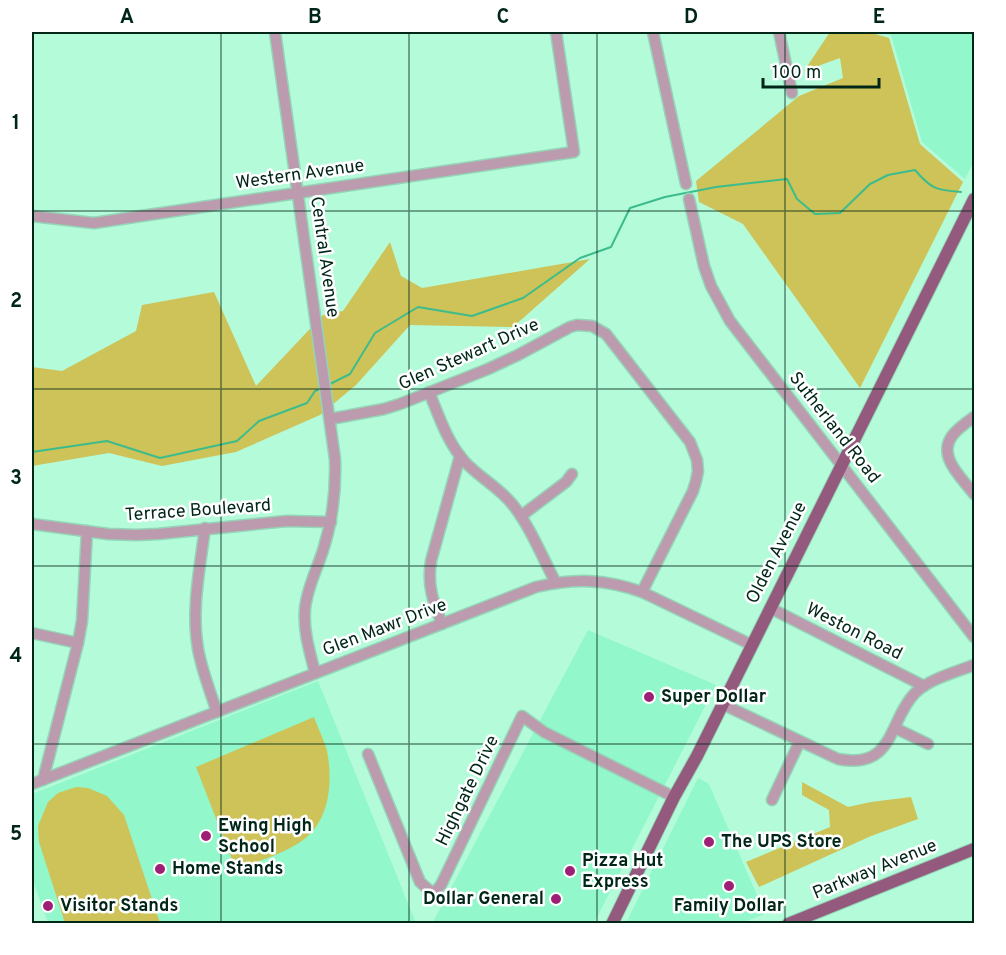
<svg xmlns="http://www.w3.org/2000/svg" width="1006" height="955" font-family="Overpass,sans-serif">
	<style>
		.built { fill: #92f7ca }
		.green { fill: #cdc358 }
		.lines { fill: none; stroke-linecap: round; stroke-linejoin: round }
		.stream { stroke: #3cbc8c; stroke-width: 2 }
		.minor-casing { stroke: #94d5b7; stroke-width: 13 }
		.major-casing { stroke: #94d5b7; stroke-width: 14 }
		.minor { stroke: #bd9bae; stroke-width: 10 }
		.major { stroke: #945a7d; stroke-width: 12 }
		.grid { fill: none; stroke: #002618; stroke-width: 1.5; stroke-opacity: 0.55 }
		.poi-dot { fill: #9d2076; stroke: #fff; stroke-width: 2 }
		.labels { text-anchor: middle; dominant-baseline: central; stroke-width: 5; stroke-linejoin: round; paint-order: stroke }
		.street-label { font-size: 18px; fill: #002618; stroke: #fff }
		.poi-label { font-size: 18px; font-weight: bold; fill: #002618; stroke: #fff; text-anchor: start }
		.neatline { fill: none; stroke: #002618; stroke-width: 2 }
		.grid-label { font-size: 20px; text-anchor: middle; font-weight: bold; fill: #002618 }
	</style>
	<rect width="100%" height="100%" fill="#b4fbda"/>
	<g class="built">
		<path d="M879 32H974V161L965 179 922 142 891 35Z"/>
		<path d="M588 630 716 685 594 923 432 924Z"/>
		<path d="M318 681 416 923H48L32 878V794Z"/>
		<path d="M698 778 709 784 765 914 741 923H626Z"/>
	</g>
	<g class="green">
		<path d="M830 32H868L889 38 920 144 963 182 860 388 743 224 699 202 696 181 799 96 843 78 840 58 804 71Z"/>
		<path d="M390 242 401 276 422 288 590 259 513 327 410 325 356 385 320 415 236 452 162 466 109 453 32 466V367L62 371 136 331 142 305 214 292 256 386 323 315 343 311Z"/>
		<path d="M314 717C318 728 324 740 327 751 333 781 330 821 303 840 284 854 258 861 236 870L196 767Z"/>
		<path d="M802 782 848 807 871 802 911 797 918 819 871 836 759 887 746 862 830 827 829 810 802 795Z"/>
		<path d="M76 787 88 788 107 796 124 815 160 923H65L39 842 38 826 48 802 58 793Z"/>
	</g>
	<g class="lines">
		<g class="stream">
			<path d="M328 385 350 374 375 333 418 307 472 316 523 298 580 258 611 247 630 208 665 197 716 187 787 179 797 199 815 214 840 213 870 184 888 175 915 170C931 189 936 190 961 192"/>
			<path d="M32 452 107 441 160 458 237 441 259 421 307 403 315 391 320 389"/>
		</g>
		<defs>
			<g id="minor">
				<path d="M275 32 335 459C336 489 333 518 324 547 318 568 307 587 305 609 303 631 310 652 315 673"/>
				<path d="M653 32 686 184"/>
				<path d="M779 32 792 93"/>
				<path d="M689 199 704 266 711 286 730 321 974 637"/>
				<path d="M32 216 94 223 574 152 556 32"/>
				<path d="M429 392C439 416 447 442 465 462 480 478 500 488 513 505 531 528 542 557 556 583"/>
				<path d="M974 417C967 422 958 428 952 436 937 457 962 478 974 494"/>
				<path d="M330 419 384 409 400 404 488 369 518 355 570 327 577 325 592 326 606 334 690 442 697 460 698 471 696 481 693 491 642 592"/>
				<path d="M521 516 566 482 572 474"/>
				<path d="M32 524 108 534 136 535 158 534 287 521 331 522"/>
				<path d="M205 528C200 568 191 609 198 649 202 671 210 691 217 712"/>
				<path d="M770 608 924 686"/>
				<path d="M442 624C433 601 427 586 431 561L460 456"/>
				<path d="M32 633 78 643"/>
				<path d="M722 704 838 759C895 770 888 721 915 693 929 679 956 672 974 665"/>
				<path d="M895 728 928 744"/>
				<path d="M368 754 420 882 430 891 435 892 441 885 522 716 544 732 674 797"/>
				<path d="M43 780 78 643 82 621 87 531"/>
				<path d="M32 784 536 587C575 578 605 579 642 592L752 645"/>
				<path d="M772 800 800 741"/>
			</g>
			<g id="major">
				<path d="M612 924 674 797 697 756 974 199"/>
				<path d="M788 924 974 849"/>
			</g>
		</defs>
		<use href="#minor" class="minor-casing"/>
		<use href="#major" class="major-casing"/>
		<use href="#minor" class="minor"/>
		<use href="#major" class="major"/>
	</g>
	<path class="grid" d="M221 32V924M409 32V924M597 32V924M785 32V924M32 211H974M32 389H974M32 566H974M32 744H974"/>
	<g class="poi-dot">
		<circle cx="649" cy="697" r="6"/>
		<circle cx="206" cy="836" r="6"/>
		<circle cx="709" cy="842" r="6"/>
		<circle cx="160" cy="869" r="6"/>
		<circle cx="570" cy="871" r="6"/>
		<circle cx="729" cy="886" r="6"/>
		<circle cx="556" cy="899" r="6"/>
		<circle cx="48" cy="906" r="6"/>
	</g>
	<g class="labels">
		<g class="street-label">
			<text transform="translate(300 175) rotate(-8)">Western Avenue</text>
			<text transform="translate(324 257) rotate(82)">Central Avenue</text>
			<text transform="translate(469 355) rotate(-24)">Glen Stewart Drive</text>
			<text transform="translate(834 428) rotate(52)">Sutherland Road</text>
			<text transform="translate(198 511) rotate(-4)">Terrace Boulevard</text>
			<text transform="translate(777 553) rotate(-63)">Olden Avenue</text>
			<text transform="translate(385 628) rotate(-21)">Glen Mawr Drive</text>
			<text transform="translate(854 632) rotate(27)">Weston Road</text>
			<text transform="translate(468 791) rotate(-64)">Highgate Drive</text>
			<text transform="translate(875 870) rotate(-22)">Parkway Avenue</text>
		</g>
		<g class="poi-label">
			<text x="661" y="697">Super Dollar</text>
			<text x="218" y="826">Ewing High<tspan x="218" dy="21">School</tspan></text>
			<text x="721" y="842">The UPS Store</text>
			<text x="582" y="861">Pizza Hut<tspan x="582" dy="21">Express</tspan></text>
			<text x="172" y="869">Home Stands</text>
			<text x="544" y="899" text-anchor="end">Dollar General</text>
			<text x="60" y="906">Visitor Stands</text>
			<text x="729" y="906" text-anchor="middle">Family Dollar</text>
		</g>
	</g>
	<rect width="1006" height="955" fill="none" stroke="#ffffff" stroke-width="66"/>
	<path d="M763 78v9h116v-9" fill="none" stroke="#002618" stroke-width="3"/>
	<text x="772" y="78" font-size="18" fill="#002618" stroke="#ffffff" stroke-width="4.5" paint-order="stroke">100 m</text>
	<rect x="33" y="33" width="940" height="889" class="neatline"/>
	<g class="grid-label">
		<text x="127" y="23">A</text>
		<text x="315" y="23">B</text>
		<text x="503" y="23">C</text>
		<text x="691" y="23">D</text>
		<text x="879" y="23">E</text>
		<text x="16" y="129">1</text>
		<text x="16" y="307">2</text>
		<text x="16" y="484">3</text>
		<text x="16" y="662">4</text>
		<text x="16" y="840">5</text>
	</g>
</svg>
